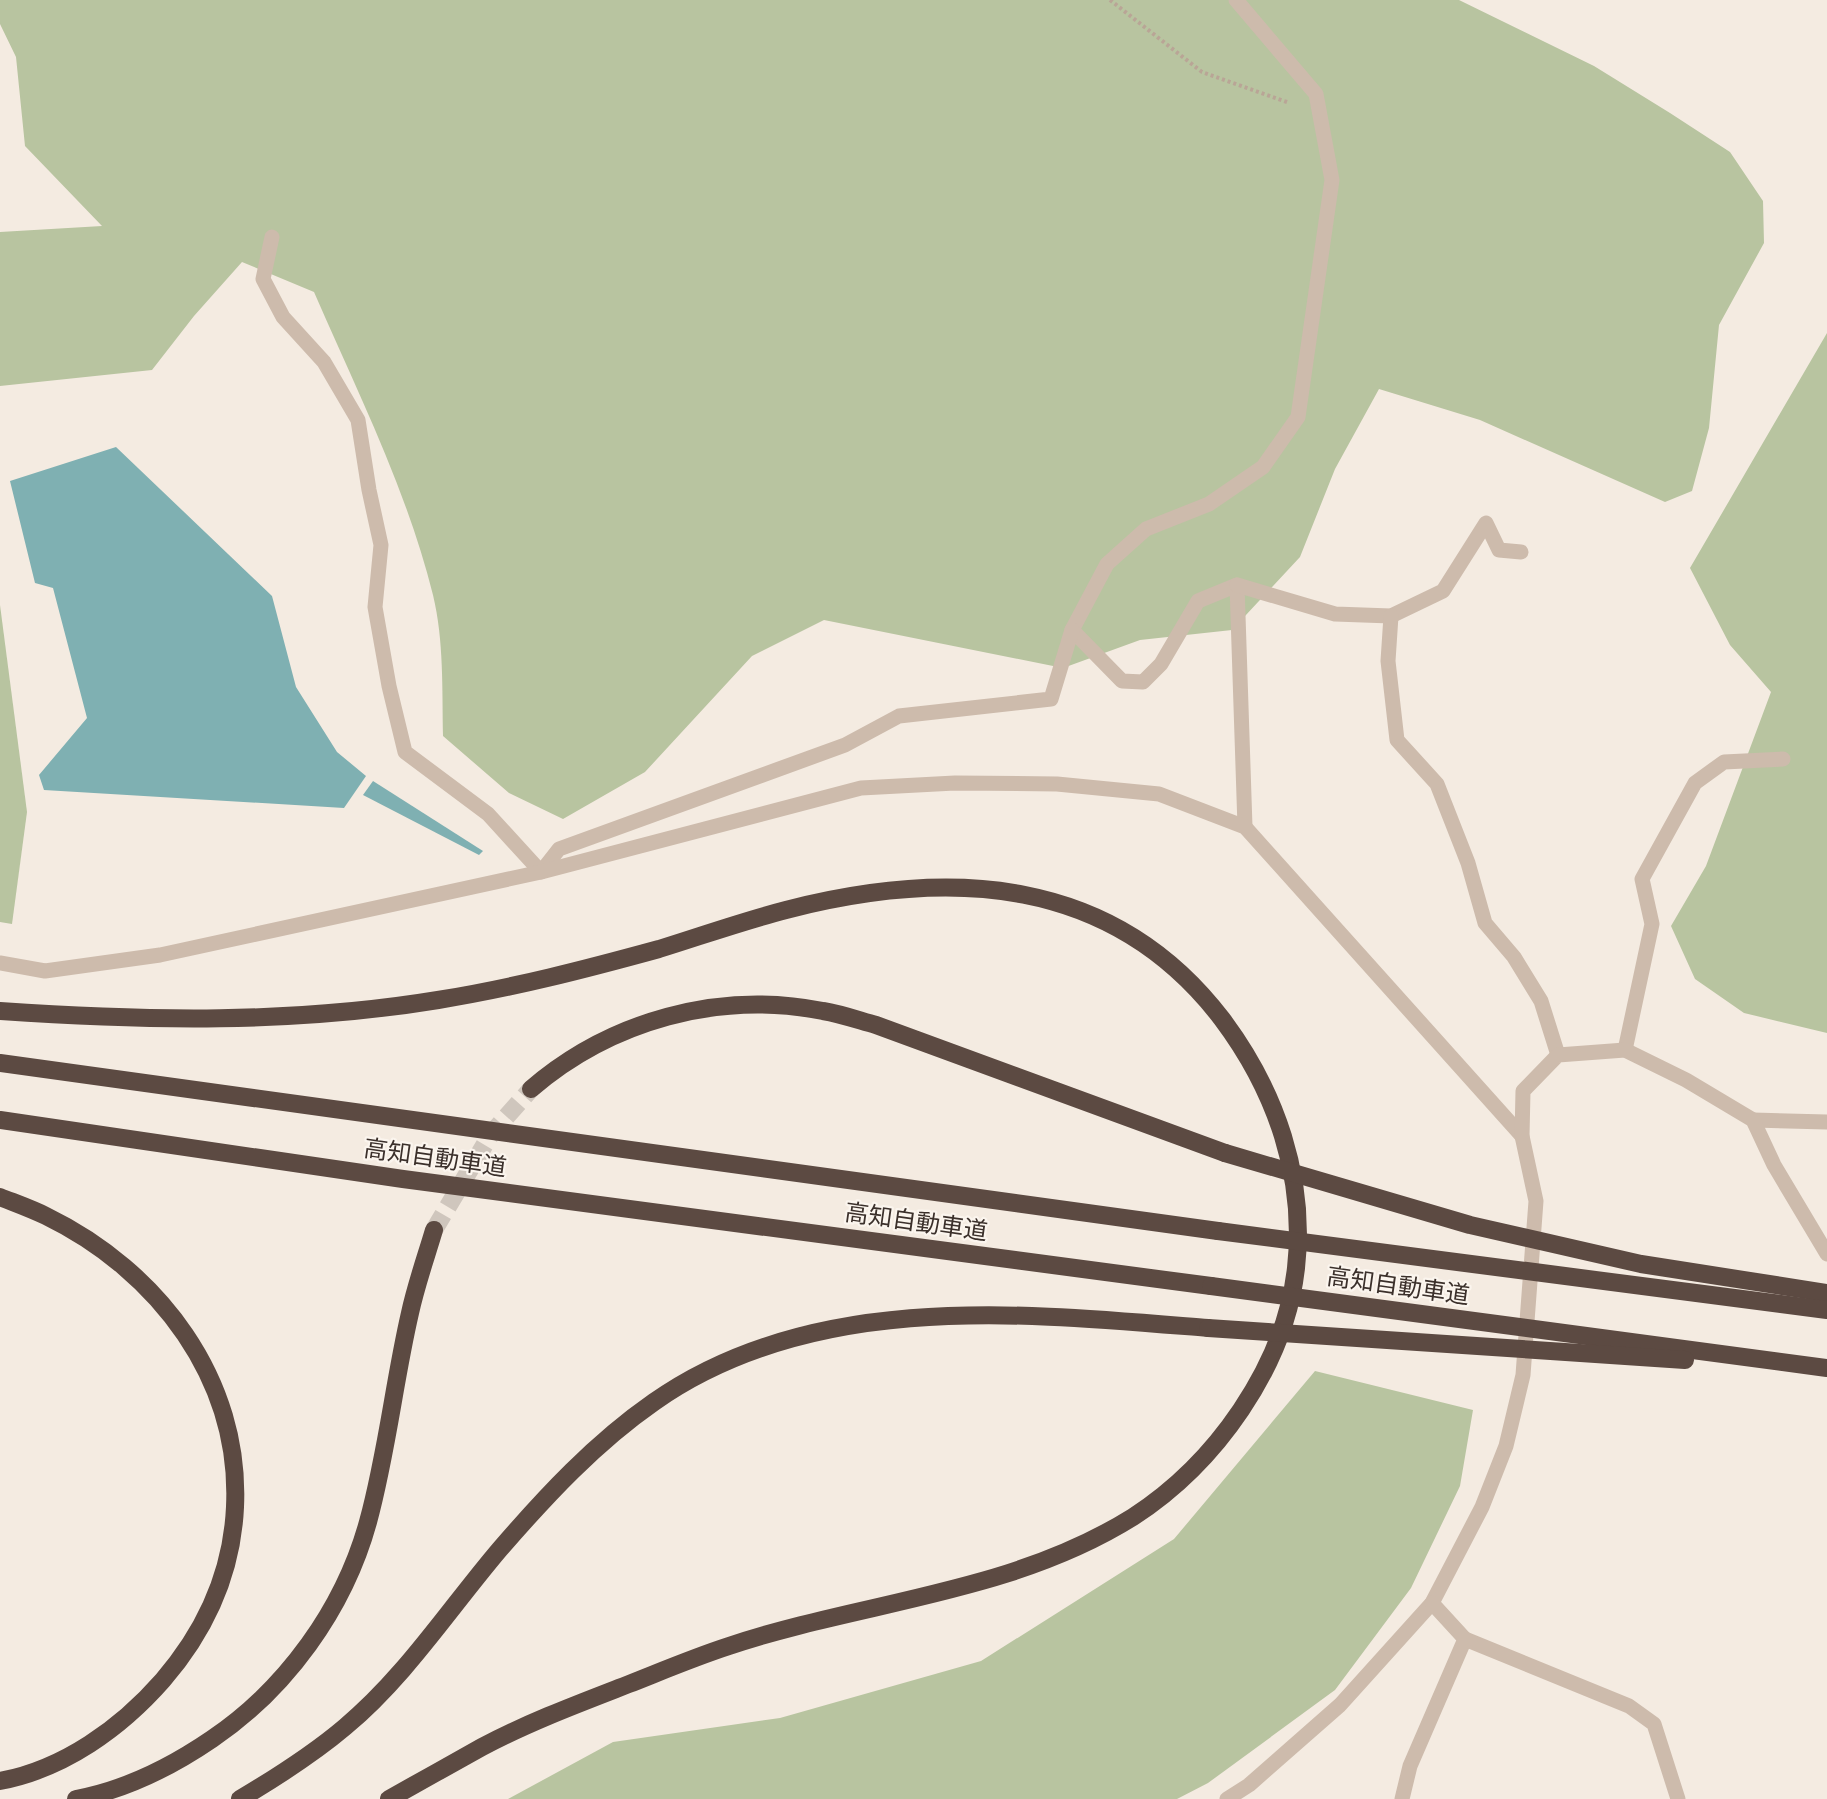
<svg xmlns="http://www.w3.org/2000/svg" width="1827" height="1799" font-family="'Alegreya Sans','Noto Sans JP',sans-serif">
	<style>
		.green { fill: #b8c4a0 }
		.water { fill: #7fb0b2 }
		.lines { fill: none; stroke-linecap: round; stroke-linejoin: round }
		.motorway-tunnel { stroke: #cfc6bd; stroke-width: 18; stroke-dasharray: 18 9; stroke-linecap: butt }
		.path { stroke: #b9a596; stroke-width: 4; stroke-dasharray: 3 3; stroke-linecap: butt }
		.minor { stroke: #cdbbac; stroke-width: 15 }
		.motorway { stroke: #5c4a42; stroke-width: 18 }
		.motorway-bridge { stroke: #5c4a42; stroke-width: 18 }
		.labels { text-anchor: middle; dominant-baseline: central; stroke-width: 4.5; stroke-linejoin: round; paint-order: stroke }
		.street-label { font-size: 24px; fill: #3b302b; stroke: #fbf5ee }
	</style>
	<rect width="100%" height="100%" fill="#f4ebe1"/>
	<g class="green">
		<path d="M0 0H1459L1594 66 1670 113 1730 152 1763 201 1764 243 1719 325 1709 428 1692 491 1665 502 1480 420 1379 389 1335 469 1300 557 1232 630 1140 640 1063 668 824 620 752 656 645 772 563 819 509 793 443 736C442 689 444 641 433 595 407 490 357 391 314 292L242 262 194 316 152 370 0 386V232L102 226 25 146 16 57 0 24Z"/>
		<path d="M1827 333V1033L1744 1013 1695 979 1671 926 1706 866 1771 692 1730 645 1690 568Z"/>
		<path d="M0 605 27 812 12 924 0 922Z"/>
		<path d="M1315 1371 1473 1410 1460 1486 1411 1588 1335 1690 1208 1783 1177 1799H508L613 1742 780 1718 981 1661 1174 1539Z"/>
	</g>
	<g class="water">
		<path d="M116 447 272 596 296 687 337 752 366 776 344 808 44 790 39 775 87 718 53 588 35 583 10 481Z"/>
		<path d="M373 781 483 851 479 855 363 795Z"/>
	</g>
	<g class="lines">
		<path class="motorway-tunnel" d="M434 1230 491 1134 531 1089"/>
		<path class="path" d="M1110 0 1202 72 1287 102"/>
		<g class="minor">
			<path d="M1236 0 1316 94 1332 180 1298 417 1263 467 1209 504 1146 529 1107 564 1072 630 1122 681 1143 682 1161 664 1198 601 1237 585 1245 827"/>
			<path d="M272 237 263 279 283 317 324 362 358 420 369 490 381 545 375 607 389 686 405 752 488 814 541 872 559 849 845 745 899 716 1051 699 1072 630"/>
			<path d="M1237 585 1335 614 1391 616 1443 591 1486 523 1499 550 1521 552"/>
			<path d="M1391 616 1388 661 1397 740 1437 784 1468 863 1485 923 1514 957 1541 1001 1558 1055"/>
			<path d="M0 963 45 971 160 955 541 872 861 788 955 783 1057 784 1159 794 1245 827 1522 1136"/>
			<path d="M1625 1050 1652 924 1642 879 1695 783 1724 762 1783 759"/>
			<path d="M1753 1120 1827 1122"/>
			<path d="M1465 1639 1629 1706 1654 1724 1678 1799"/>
			<path d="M1227 1799 1249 1785 1340 1705 1432 1603 1482 1507 1506 1446 1523 1375 1536 1201 1522 1136 1523 1091 1558 1055 1625 1050 1686 1080 1753 1120 1774 1165 1827 1254"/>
			<path d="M1402 1799 1410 1766 1465 1639 1432 1603"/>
		</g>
		<g class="motorway">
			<path d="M0 1011C146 1021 293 1024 438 1000 513 988 586 969 659 949 701 936 743 921 786 910 949 868 1112 875 1222 1019 1276 1091 1306 1177 1296 1268 1285 1367 1215 1464 1133 1517 1010 1594 863 1601 729 1646 695 1657 662 1671 629 1684 580 1703 529 1722 482 1747 451 1764 420 1782 389 1799"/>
			<path d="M0 1063 1218 1231"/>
			<path d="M531 1089C610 1021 719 990 823 1011 841 1014 858 1020 876 1025L1225 1153"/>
			<path d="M0 1120 403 1179 1211 1286"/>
			<path d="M0 1197C15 1203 32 1209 46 1216 159 1271 241 1380 235 1507 232 1573 206 1630 163 1680 121 1728 64 1769 0 1781"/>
			<path d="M76 1799C125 1790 171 1767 212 1739 286 1689 344 1609 368 1522 387 1453 394 1382 410 1313 416 1285 426 1257 434 1230"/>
			<path d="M240 1799C277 1777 312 1755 345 1727 405 1677 449 1609 500 1549 546 1496 595 1443 654 1402 813 1290 1025 1313 1208 1328"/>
		</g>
		<g class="motorway-bridge">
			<path d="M1225 1153 1470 1225 1641 1264 1827 1293"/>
			<path d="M1218 1231 1827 1310"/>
			<path d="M1211 1286 1827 1368"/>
			<path d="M1208 1328 1685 1360"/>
		</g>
	</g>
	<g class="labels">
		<g class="street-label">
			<text transform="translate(435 1159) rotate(8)">高知自動車道</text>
			<text transform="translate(916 1223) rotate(8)">高知自動車道</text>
			<text transform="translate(1398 1287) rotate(8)">高知自動車道</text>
		</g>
	</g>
</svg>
